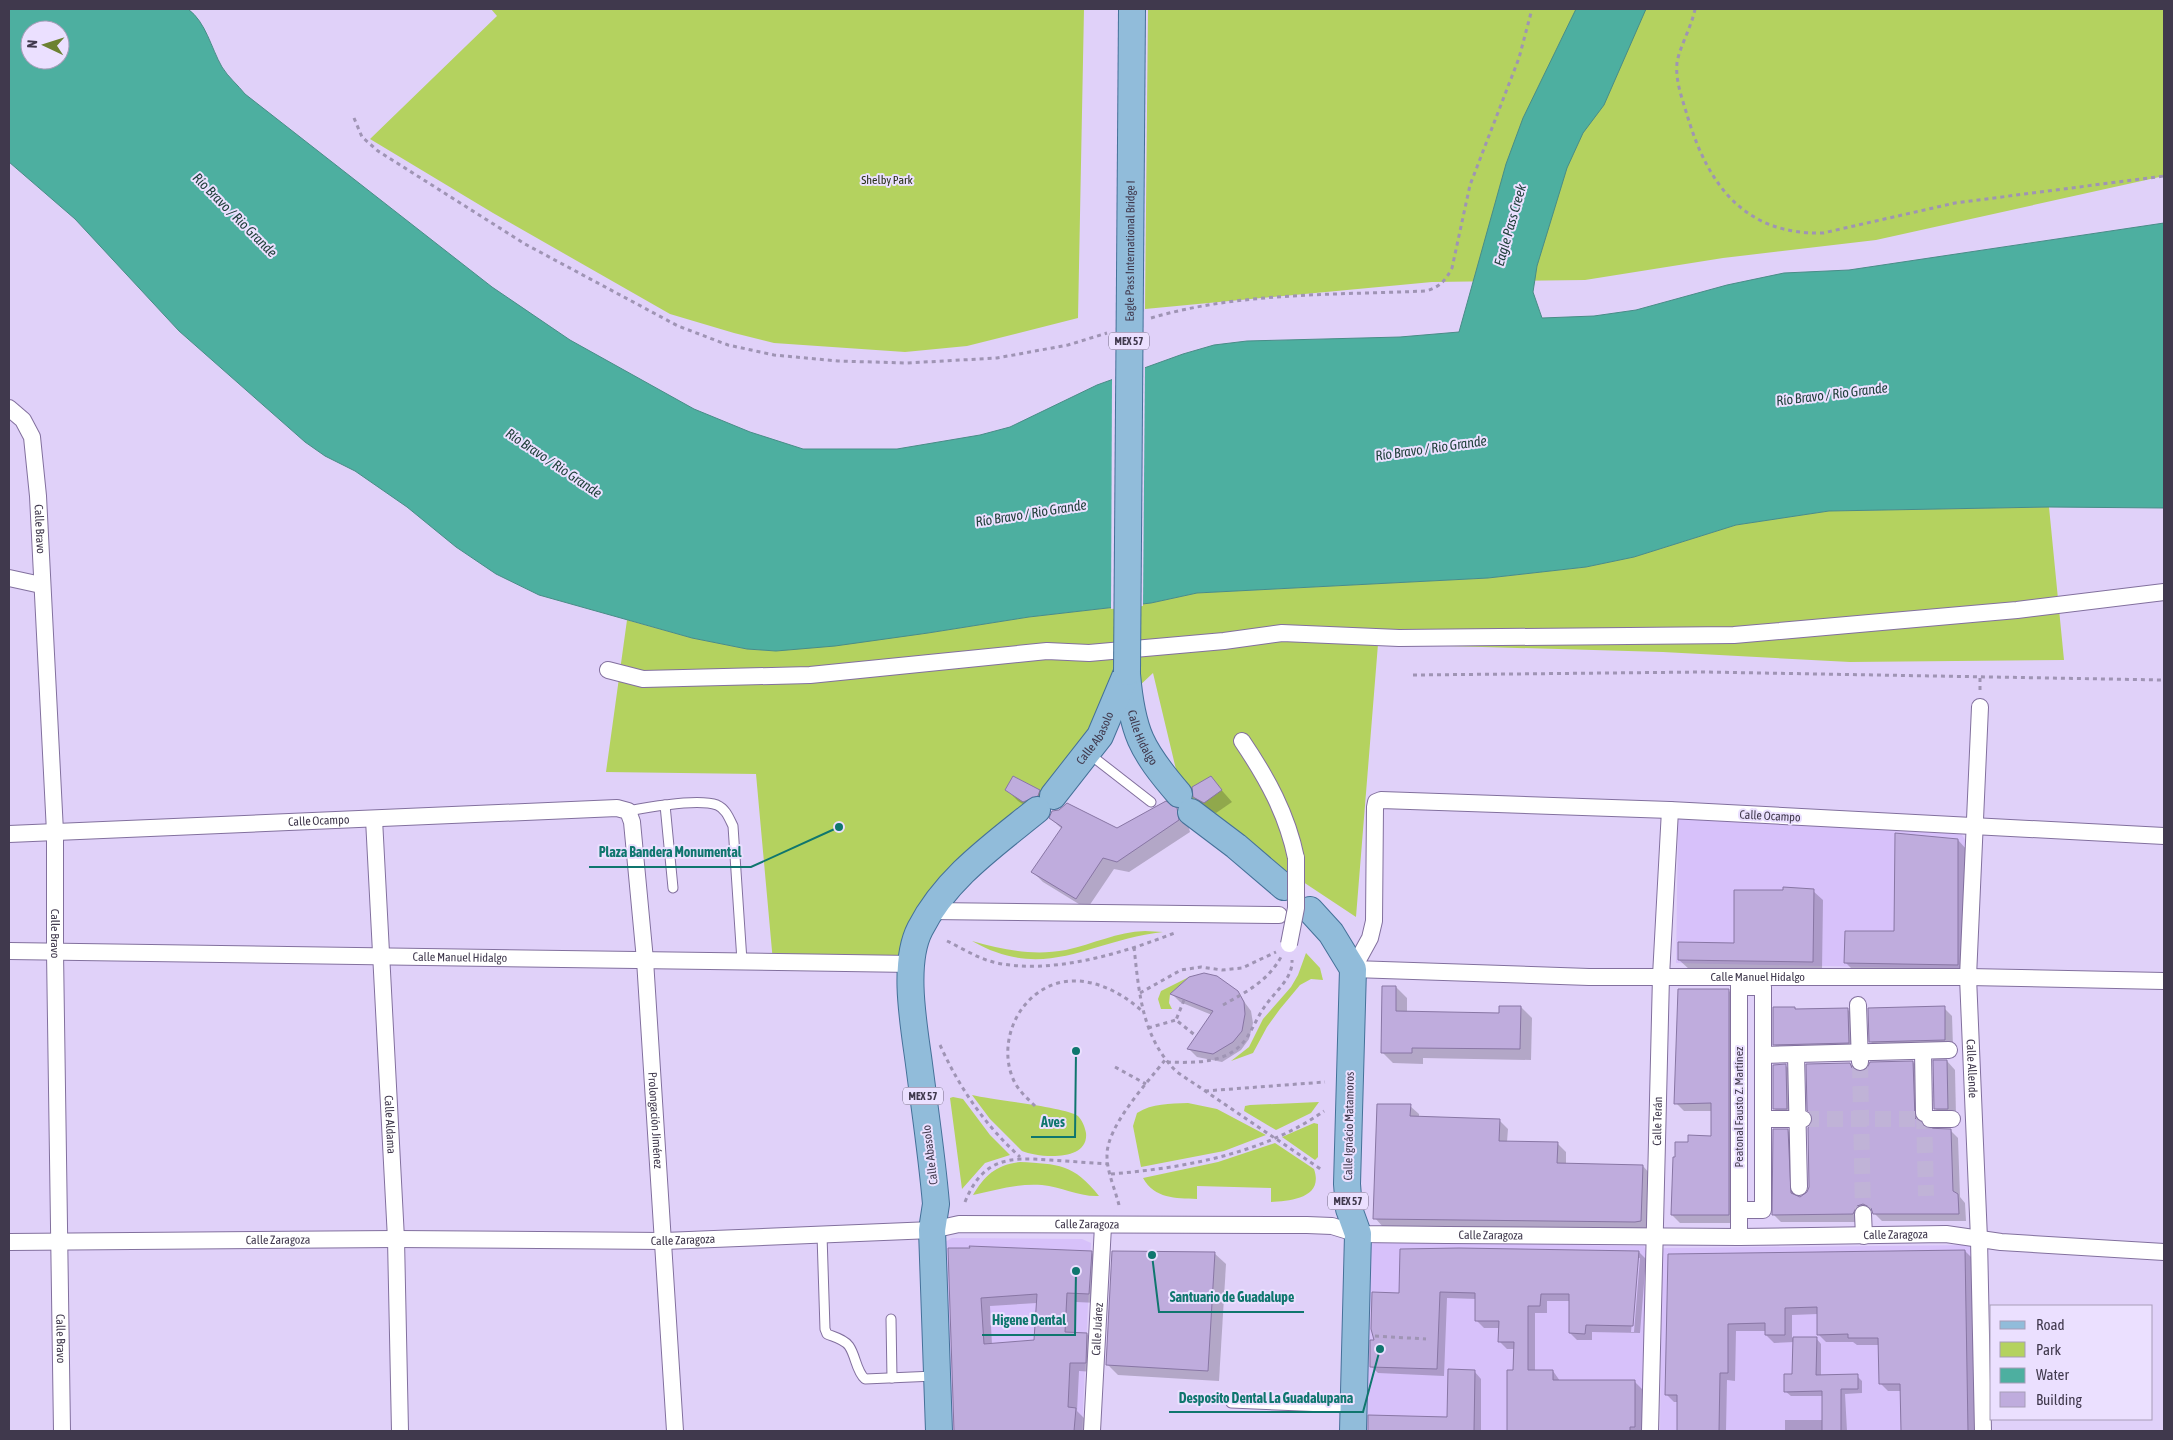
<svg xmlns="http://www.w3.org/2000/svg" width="2173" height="1440" font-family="'Asap Condensed',sans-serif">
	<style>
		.built { fill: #d7c1fa }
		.green { fill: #b4d25f }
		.water { fill: #4dafa0; stroke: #498c87; fill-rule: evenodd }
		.pier { fill: #e0d1f9 }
		.shadow { fill: #0003; fill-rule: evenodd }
		.building { fill: #bfacdd; stroke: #8876a4; fill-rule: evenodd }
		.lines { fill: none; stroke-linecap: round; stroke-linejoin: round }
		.street-tunnel { stroke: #c0b3d7; stroke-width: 16; stroke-dasharray: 16 8; stroke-linecap: butt }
		.lane-casing { stroke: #82709e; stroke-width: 11 }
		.street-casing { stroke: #82709e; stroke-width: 18 }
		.primary-casing { stroke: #457199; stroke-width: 28 }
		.path { stroke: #9f94b4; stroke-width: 3; stroke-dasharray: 4 4; stroke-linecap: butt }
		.lane { stroke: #fff; stroke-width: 9 }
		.street { stroke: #fff; stroke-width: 16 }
		.primary { stroke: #91bcda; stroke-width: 26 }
		.street-bridge-casing { stroke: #82709e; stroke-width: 18; stroke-linecap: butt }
		.primary-bridge-casing { stroke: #457199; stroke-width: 28; stroke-linecap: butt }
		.street-bridge { stroke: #fff; stroke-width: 16 }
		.primary-bridge { stroke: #91bcda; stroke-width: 26 }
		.labels { text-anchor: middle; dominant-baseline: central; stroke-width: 4; stroke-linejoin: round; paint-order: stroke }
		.shield { fill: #ebe0ff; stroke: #736b82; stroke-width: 1 }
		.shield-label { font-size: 11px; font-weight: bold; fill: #40394d }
		.park-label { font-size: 12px; fill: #282f19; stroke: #ebe0ff }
		.street-label { font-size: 12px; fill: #40394d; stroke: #ebe0ff }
		.water-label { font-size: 14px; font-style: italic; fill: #22413c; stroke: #ebe0ff }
		.leader { fill: none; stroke: #0f766e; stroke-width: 2 }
		.callout-dot { fill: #0f766e; stroke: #ebe0ff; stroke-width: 2 }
		.callout-label { font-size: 14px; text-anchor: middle; font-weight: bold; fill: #0f766e; stroke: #ebe0ff; stroke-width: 4; stroke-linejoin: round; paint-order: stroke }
	</style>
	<rect width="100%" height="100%" fill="#e0d1f9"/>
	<g class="built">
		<path d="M1680 815 1960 832 1966 841 1965 969 1676 963 1678 822Z"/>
		<path d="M952 1238 1082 1239 1091 1243 1082 1431H949L945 1242Z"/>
		<path d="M1379 1242 1644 1246 1648 1256 1642 1431H1362L1371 1244Z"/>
		<path d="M1971 1245 1975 1431H1660L1662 1250 1664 1248Z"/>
	</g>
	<g class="green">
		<path d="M491 9H1084L1078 318 967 346 905 352 774 343 734 333 670 314 493 213 370 139 497 16Z"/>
		<path d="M1148 9H2164V176L1876 240 1723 258 1585 280 1432 282 1145 309Z"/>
		<path d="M2049 507 2064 660 1850 662 1663 652 1378 644 1356 917 1184 803 1153 673 1120 704 1105 742 932 904 914 964 773 962 756 774 606 772 627 620 692 638 747 649 776 651 928 633 1029 617 1151 603 1197 593 1488 578 1586 567 1634 557 1736 525 1829 511Z"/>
		<path d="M1145 931 1163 932C1090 940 1046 983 972 941 1004 950 1033 956 1066 950 1093 944 1117 932 1145 931Z"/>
		<path d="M1306 953 1320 968 1323 980 1311 979 1300 985 1280 1009 1267 1027 1253 1053 1231 1061 1249 1047 1263 1019 1291 987 1298 975Z"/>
		<path d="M1189 977 1170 994 1169 1003 1172 1009H1161L1158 999 1161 991Z"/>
		<path d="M972 1095C992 1100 1066 1107 1078 1116 1082 1120 1085 1127 1086 1133 1089 1162 1039 1158 1022 1151L990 1119Z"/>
		<path d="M953 1097 963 1099 990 1135 1010 1155 985 1163 962 1189 950 1098Z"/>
		<path d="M1319 1102 1311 1113 1276 1130 1244 1111 1245 1106 1250 1105Z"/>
		<path d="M1188 1103 1217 1109 1266 1135 1224 1151 1141 1167 1133 1126 1137 1113C1153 1103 1169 1104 1188 1103Z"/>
		<path d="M1314 1123 1318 1124V1157L1315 1160 1282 1137Z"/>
		<path d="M1275 1143 1314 1169C1324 1198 1291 1201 1271 1202V1188L1197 1186V1199C1175 1198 1155 1199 1143 1178L1218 1162Z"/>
		<path d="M1020 1162C1058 1164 1074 1164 1099 1196 1079 1197 1062 1187 1042 1185 1019 1183 995 1190 973 1195 985 1175 996 1165 1020 1162Z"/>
	</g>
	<path class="water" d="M9 9H188C206 22 211 48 222 67 228 77 238 85 245 94L492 287 570 340 694 409 750 432 803 449H897L980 435 1010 427 1097 385 1183 354 1214 345 1247 341 1400 337 1459 332 1506 164 1523 118 1576 9H1646L1604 105 1583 133 1567 168 1537 266 1533 292 1542 318 1594 316 1636 310 1727 285 1784 273 1849 270 2164 223V508L2049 507 1829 511 1736 525 1634 557 1586 567 1488 578 1197 593 1151 603 1029 617 928 633 835 646 776 651 747 649 692 638 539 595 496 574 456 547 407 507 355 471 325 456 305 442 179 331 75 219 9 162ZM30 30H60V60H30Z"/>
	<path class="pier" d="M1145 365 1143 606 1111 609 1112 377Z"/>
	<g class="shadow">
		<path d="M1211 778 1232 802 1216 813 1206 808 1194 797Z"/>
		<path d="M1007 790 1039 791 1050 802 1035 812 1018 801Z"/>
		<path d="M1176 809 1187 821 1190 832 1129 872 1114 869 1087 909 1043 882 1032 871 1062 829 1050 818 1117 830Z"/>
		<path d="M1958 840 1967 850V974L1855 972 1845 962 1895 933Z"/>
		<path d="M1813 891 1823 900 1822 971 1689 969 1679 960 1735 944Z"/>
		<path d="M1396 987 1407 998V1012L1500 1014 1521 1007 1532 1018 1531 1060 1423 1058V1064L1393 1063 1382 1052Z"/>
		<path d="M1728 990 1736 998V1223H1680L1672 1215 1676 1158 1689 1143 1713 1137V1111H1684L1676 1103Z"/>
		<path d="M1237 992 1251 1011 1253 1023 1249 1039 1241 1050 1222 1062 1197 1057 1189 1049 1212 1015 1180 1002 1172 994Z"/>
		<path d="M1795 1008 1797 1011 1848 1010 1856 1018 1857 1050 1782 1052 1774 1044Z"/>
		<path d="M1944 1008 1952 1016 1953 1048 1879 1050 1871 1042Z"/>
		<path d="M1947 1061 1955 1070 1956 1117H1943L1935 1108Z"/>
		<path d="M1913 1062 1920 1070 1922 1127 1925 1129 1950 1130 1958 1138 1960 1197 1965 1203 1966 1221H1882L1872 1211 1865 1213 1861 1222H1781L1773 1214 1787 1130 1795 1138 1798 1197 1800 1198 1809 1193 1850 1064 1860 1073Z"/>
		<path d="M1786 1066 1794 1074 1795 1117H1782L1774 1108Z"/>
		<path d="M1410 1106 1419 1114V1118L1499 1120 1508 1129 1507 1142 1557 1143 1566 1152V1164L1643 1166 1651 1175 1649 1229 1383 1227 1375 1218Z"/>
		<path d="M949 1249 1091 1252 1100 1261 1098 1303 1076 1302 1074 1333 1087 1334 1096 1343 1094 1372 1079 1371 1077 1411 1084 1418V1431H955ZM1037 1303 1035 1341 992 1345 990 1306Z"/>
		<path d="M1965 1251 1973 1259 1977 1431H1902L1901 1391H1888L1880 1383 1879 1345H1857L1853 1342H1826L1818 1334V1314L1792 1315V1338H1816L1821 1344V1376H1857L1862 1381V1393L1845 1394 1847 1431H1785V1420H1823V1396H1791L1785 1391 1793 1376 1794 1342 1774 1343 1766 1335V1331H1736L1735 1381 1727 1380 1726 1431H1678L1679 1402H1674L1666 1394 1669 1255Z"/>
		<path d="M1639 1252 1646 1259 1640 1333 1592 1332V1340H1577L1570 1333V1301H1547V1313H1535V1371H1553L1560 1381 1635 1382 1642 1389V1431H1508V1372H1514L1515 1349H1507L1500 1342V1328H1484L1476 1320V1299L1447 1298 1444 1376 1378 1373 1371 1366 1375 1342 1400 1295ZM1638 1258H1640L1634 1332H1631Z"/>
		<path d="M1214 1253 1226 1264 1219 1381 1118 1375 1107 1364Z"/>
		<path d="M1474 1371 1481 1379V1431H1369L1370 1416 1448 1418Z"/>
	</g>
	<g class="building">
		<path d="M1013 776 1040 790 1038 796 1023 802 1005 790Z"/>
		<path d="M1211 776 1222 790 1204 803 1193 797 1192 787Z"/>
		<path d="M1166 801 1177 808 1179 820 1117 862 1103 858 1076 899 1031 872 1062 827 1049 818 1052 811 1059 810 1067 803 1117 828Z"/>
		<path d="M1895 833 1958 839V965L1844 963 1845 931H1894Z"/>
		<path d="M1783 887 1814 889 1813 962 1678 960V942L1734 943V890H1783Z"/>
		<path d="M1204 973 1217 976 1238 991 1244 1002 1245 1014 1242 1031 1233 1042 1213 1054 1187 1049 1213 1011 1170 994 1189 977Z"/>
		<path d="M1382 986H1396V1011L1499 1013V1006H1521L1520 1049 1412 1048V1053H1381Z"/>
		<path d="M1678 989H1729V1215H1671L1673 1157H1675V1142H1688V1135L1711 1136V1103L1674 1104Z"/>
		<path d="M1945 1006V1040L1869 1042 1868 1008Z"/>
		<path d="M1773 1007H1795V1009L1848 1008 1849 1043 1773 1045Z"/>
		<path d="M1933 1060H1947L1948 1109H1934Z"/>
		<path d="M1913 1061 1915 1118 1925 1128 1951 1129 1953 1191 1958 1194 1959 1214H1873L1871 1208 1863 1204 1857 1206 1853 1214 1772 1215 1773 1129H1788L1791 1193 1800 1197 1807 1192 1809 1187 1808 1128 1813 1119 1807 1110 1806 1064 1850 1063 1852 1068 1860 1072 1866 1070 1870 1062Z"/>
		<path d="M1786 1064 1787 1109H1773V1065Z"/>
		<path d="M1377 1104H1411L1410 1116 1500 1119 1499 1141 1558 1142 1557 1163 1643 1165 1641 1221 1635 1222 1373 1219Z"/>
		<path d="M969 1246 1092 1251 1089 1294 1067 1293 1065 1332 1087 1333 1086 1363H1070L1068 1407 1076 1408 1074 1431H954L948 1248H970ZM1037 1294 1034 1340 984 1344 981 1298Z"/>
		<path d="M1459 1248 1639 1251 1633 1326 1586 1325 1585 1334 1569 1333V1294H1541L1540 1306H1528V1370H1553V1380H1635V1427H1630V1431H1507V1370H1513L1514 1342H1498L1499 1321H1475V1293L1440 1292 1437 1369 1370 1367V1340H1374L1371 1329 1372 1292 1399 1293 1400 1249Z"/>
		<path d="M1965 1250 1968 1431H1901L1900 1384H1879L1878 1338H1848V1334L1817 1335V1307L1785 1308V1335H1765V1323L1728 1324V1373H1720L1719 1431H1677V1395H1665L1668 1254Z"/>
		<path d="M1112 1251 1215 1252 1208 1371 1106 1365Z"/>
		<path d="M1793 1337H1817L1816 1375 1858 1374V1389H1841V1431H1822V1391L1784 1392V1374H1792Z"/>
		<path d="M1448 1369 1475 1370 1474 1431H1368V1415L1447 1417Z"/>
	</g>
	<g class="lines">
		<g class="street-tunnel">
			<path d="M1860 1062 1863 1214"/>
			<path d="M1924 1113 1926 1196"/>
			<path d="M1803 1119H1930"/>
		</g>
		<defs>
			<g id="lane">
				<path d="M1088 753 1151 802"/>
				<path d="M665 805 673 888"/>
				<path d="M628 811C649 807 698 798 717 805 726 809 729 818 733 826L742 961"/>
				<path d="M822 1235 825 1329 827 1334C834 1337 844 1339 849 1346 856 1356 856 1371 865 1379L935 1376"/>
				<path d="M891 1319 892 1378"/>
				<path d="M1231 1403 1350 1408"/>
			</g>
			<g id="street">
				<path id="s1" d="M9 408 23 420 32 437 38 496 55 832V952L62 1431"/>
				<path d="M9 578 41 585"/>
				<path d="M608 670 643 679 810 675 1047 651 1089 653 1224 641 1282 633 1399 638 1734 635 2017 610 2164 592"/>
				<path id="s2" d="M1980 707 1968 977 1979 1239 1983 1431"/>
				<path d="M1242 741C1267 778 1287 814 1296 858"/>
				<path id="s3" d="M374 819 396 1239 400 1431"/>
				<path id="s4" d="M9 834 617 808 628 811 632 822 645 960 675 1431"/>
				<path id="s5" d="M2164 836 1670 810 1381 800 1376 802 1375 807 1374 921 1370 938 1353 969 1589 977H1968L2164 981"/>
				<path d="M931 911 1279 915"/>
				<path id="s6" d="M9 951 912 964"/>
				<path d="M1739 977V1237"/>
				<path d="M1858 1005 1860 1062"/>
				<path d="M1923 1051 1924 1113"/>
				<path d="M1796 1054 1799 1187"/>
				<path d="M1763 1055 1949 1050"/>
				<path d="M1763 1119H1803"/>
				<path d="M1930 1119H1952"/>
				<path d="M1739 1210H1763V987H1743"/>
				<path d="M1863 1214 1864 1236"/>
				<path id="s7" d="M9 1242 396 1239 664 1241 932 1230 959 1224 1307 1225 1332 1226 1358 1234 1446 1235 1739 1237 1946 1234 2001 1242 2164 1252"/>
				<path id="s8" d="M1092 1431 1103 1226"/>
				<path id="s9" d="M1650 1431 1661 976 1670 810"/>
			</g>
			<g id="primary">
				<path id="s10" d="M1127 674C1132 732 1141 750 1179 794"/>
				<path id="s11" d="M1053 796 1100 736 1127 672"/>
				<path d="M1191 812 1236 846 1284 887"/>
				<path d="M1310 910 1331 933 1353 969 1347 1184 1349 1209 1358 1234 1353 1431"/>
				<path d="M939 1431 932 1230 936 1204C932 1157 925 1111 919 1064 914 1026 902 964 920 929 946 878 994 845 1037 810"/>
			</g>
		</defs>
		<use href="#lane" class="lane-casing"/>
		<use href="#street" class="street-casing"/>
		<use href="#primary" class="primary-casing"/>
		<g class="path">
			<path d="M1695 9C1692 26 1679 48 1677 63 1675 81 1683 101 1688 118 1709 187 1746 235 1823 233L1955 203 2164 176"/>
			<path d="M354 118 362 137 378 151 525 244 678 326 728 345 774 355 838 361 907 363 997 358 1068 345 1107 333"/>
			<path d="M1151 318C1239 292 1335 295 1426 291 1440 287 1445 281 1452 268L1470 185 1519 58 1532 9"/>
			<path d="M1413 675 1704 672 2164 680"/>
			<path d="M1980 690V678"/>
			<path d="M947 941C962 948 977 958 993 962 1049 976 1124 953 1177 932"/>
			<path d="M1134 947C1139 993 1142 1038 1177 1072L1322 1170"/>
			<path d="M1140 993 1181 970 1201 967 1222 970 1242 968 1276 952"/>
			<path d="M1184 1000 1176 1020 1196 1036"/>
			<path d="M1223 1005C1246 992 1268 981 1281 957"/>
			<path d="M1148 1028 1176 1020"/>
			<path d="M940 1045C960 1089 985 1125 1020 1157"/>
			<path d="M1167 1062C1195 1063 1228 1064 1246 1039 1254 1027 1259 1013 1268 1002 1278 989 1293 977 1292 960"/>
			<path d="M1115 1067 1146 1084"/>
			<path d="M1205 1091 1325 1082"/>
			<path d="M1035 1106C1028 1099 1020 1092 1015 1083 996 1046 1016 995 1058 983 1088 975 1120 991 1142 1011"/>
			<path d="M1111 1174C1184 1168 1263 1154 1324 1111"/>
			<path d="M965 1202C983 1158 1008 1157 1050 1160 1069 1161 1089 1163 1108 1164"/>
			<path d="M1119 1205C1115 1189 1107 1172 1107 1156 1106 1127 1147 1083 1165 1060"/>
			<path d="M1375 1336 1426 1339"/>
		</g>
		<use href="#lane" class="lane"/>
		<use href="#street" class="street"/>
		<use href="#primary" class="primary"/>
		<defs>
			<path id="street-bridge" d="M1289 944 1296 908V858"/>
			<g id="primary-bridge">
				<path id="s12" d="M1127 672 1132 9"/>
			</g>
		</defs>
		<use href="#street-bridge" class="street-bridge-casing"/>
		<use href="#primary-bridge" class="primary-bridge-casing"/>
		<use href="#street-bridge" class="street-bridge"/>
		<use href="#primary-bridge" class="primary-bridge"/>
	</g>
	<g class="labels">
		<g class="shield">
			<rect x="1109" y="332.5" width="40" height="17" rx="4"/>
			<rect x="903" y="1087.5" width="40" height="17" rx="4"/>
			<rect x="1328" y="1192.5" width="40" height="17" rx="4"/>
		</g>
		<g class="shield-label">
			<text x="1129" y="341">MEX 57</text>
			<text x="923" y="1096">MEX 57</text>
			<text x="1348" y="1201">MEX 57</text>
		</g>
		<g class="park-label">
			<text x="887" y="180">Shelby Park</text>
		</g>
		<g class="street-label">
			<text stroke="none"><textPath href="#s12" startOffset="421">Eagle Pass International Bridge I</textPath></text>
			<text stroke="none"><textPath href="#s1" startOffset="130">Calle Bravo</textPath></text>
			<text stroke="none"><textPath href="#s11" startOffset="72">Calle Abasolo</textPath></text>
			<text stroke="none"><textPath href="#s10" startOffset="66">Calle Hidalgo</textPath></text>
			<text transform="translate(1770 816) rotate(3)">Calle Ocampo</text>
			<text stroke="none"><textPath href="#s4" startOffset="310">Calle Ocampo</textPath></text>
			<text stroke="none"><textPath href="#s1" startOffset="535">Calle Bravo</textPath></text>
			<text stroke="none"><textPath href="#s6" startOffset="451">Calle Manuel Hidalgo</textPath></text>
			<text stroke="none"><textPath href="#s5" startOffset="1366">Calle Manuel Hidalgo</textPath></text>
			<text stroke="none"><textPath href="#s2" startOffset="362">Calle Allende</textPath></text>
			<text transform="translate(1739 1107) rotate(-90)">Peatonal Fausto Z. Martínez</text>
			<text stroke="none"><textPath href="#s4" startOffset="931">Prolongación Jiménez</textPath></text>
			<text stroke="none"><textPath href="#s9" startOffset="310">Calle Terán</textPath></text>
			<text stroke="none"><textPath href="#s3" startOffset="306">Calle Aldama</textPath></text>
			<text transform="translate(1349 1126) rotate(-89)">Calle Ignácio Matamoros</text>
			<text transform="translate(930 1155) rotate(-97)">Calle Abasolo</text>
			<text stroke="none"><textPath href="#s7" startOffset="1079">Calle Zaragoza</textPath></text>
			<text stroke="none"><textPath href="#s7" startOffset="1484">Calle Zaragoza</textPath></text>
			<text stroke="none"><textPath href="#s7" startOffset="1889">Calle Zaragoza</textPath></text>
			<text stroke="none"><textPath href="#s7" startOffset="269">Calle Zaragoza</textPath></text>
			<text stroke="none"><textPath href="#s7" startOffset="674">Calle Zaragoza</textPath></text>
			<text stroke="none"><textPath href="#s8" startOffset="102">Calle Juárez</textPath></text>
			<text stroke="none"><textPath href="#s1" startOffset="940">Calle Bravo</textPath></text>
		</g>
		<g class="water-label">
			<text transform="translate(235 215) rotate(45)">Río Bravo / Rio Grande</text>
			<text transform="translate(1510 225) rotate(-74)">Eagle Pass Creek</text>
			<text transform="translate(1832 394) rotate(-7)">Río Bravo / Rio Grande</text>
			<text transform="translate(1431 448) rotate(-8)">Río Bravo / Rio Grande</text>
			<text transform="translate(554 463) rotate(34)">Río Bravo / Rio Grande</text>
			<text transform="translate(1031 513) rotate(-9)">Río Bravo / Rio Grande</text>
		</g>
	</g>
	<path class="leader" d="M839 827L751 867H589M1076 1051L1075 1137H1031M1152 1255L1159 1312H1304M1076 1271L1075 1335H982M1380 1349L1363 1412H1169"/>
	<g class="callout-dot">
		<circle cx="839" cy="827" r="5"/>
		<circle cx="1076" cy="1051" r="5"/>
		<circle cx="1152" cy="1255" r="5"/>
		<circle cx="1076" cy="1271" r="5"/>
		<circle cx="1380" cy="1349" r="5"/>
	</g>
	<g class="callout-label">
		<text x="670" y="857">Plaza Bandera Monumental</text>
		<text x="1053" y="1127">Aves</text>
		<text x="1232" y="1302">Santuario de Guadalupe</text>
		<text x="1029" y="1325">Higene Dental</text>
		<text x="1266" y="1403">Desposito Dental La Guadalupana</text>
	</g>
	<rect width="2173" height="1440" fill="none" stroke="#40394d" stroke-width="20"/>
	<rect x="1990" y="1305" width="162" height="115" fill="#ebe0ff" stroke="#a79db8"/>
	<rect x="2000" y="1321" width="25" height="8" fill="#91bcda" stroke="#a79db8"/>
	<text x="2036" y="1330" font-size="15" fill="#40394d">Road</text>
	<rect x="2000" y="1342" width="25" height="15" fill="#b4d25f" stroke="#a79db8"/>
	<text x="2036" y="1355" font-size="15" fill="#40394d">Park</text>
	<rect x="2000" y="1368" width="25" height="15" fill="#4dafa0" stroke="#a79db8"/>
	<text x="2036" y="1380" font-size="15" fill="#40394d">Water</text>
	<rect x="2000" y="1392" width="25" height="15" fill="#bfacdd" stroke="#a79db8"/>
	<text x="2036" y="1405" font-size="15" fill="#40394d">Building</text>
	<g transform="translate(45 45) rotate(274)"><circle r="24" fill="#ebe0ff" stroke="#a79db8"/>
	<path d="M0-4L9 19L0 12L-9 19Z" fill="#6c8131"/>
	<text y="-8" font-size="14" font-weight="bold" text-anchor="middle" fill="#40394d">N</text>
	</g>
</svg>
